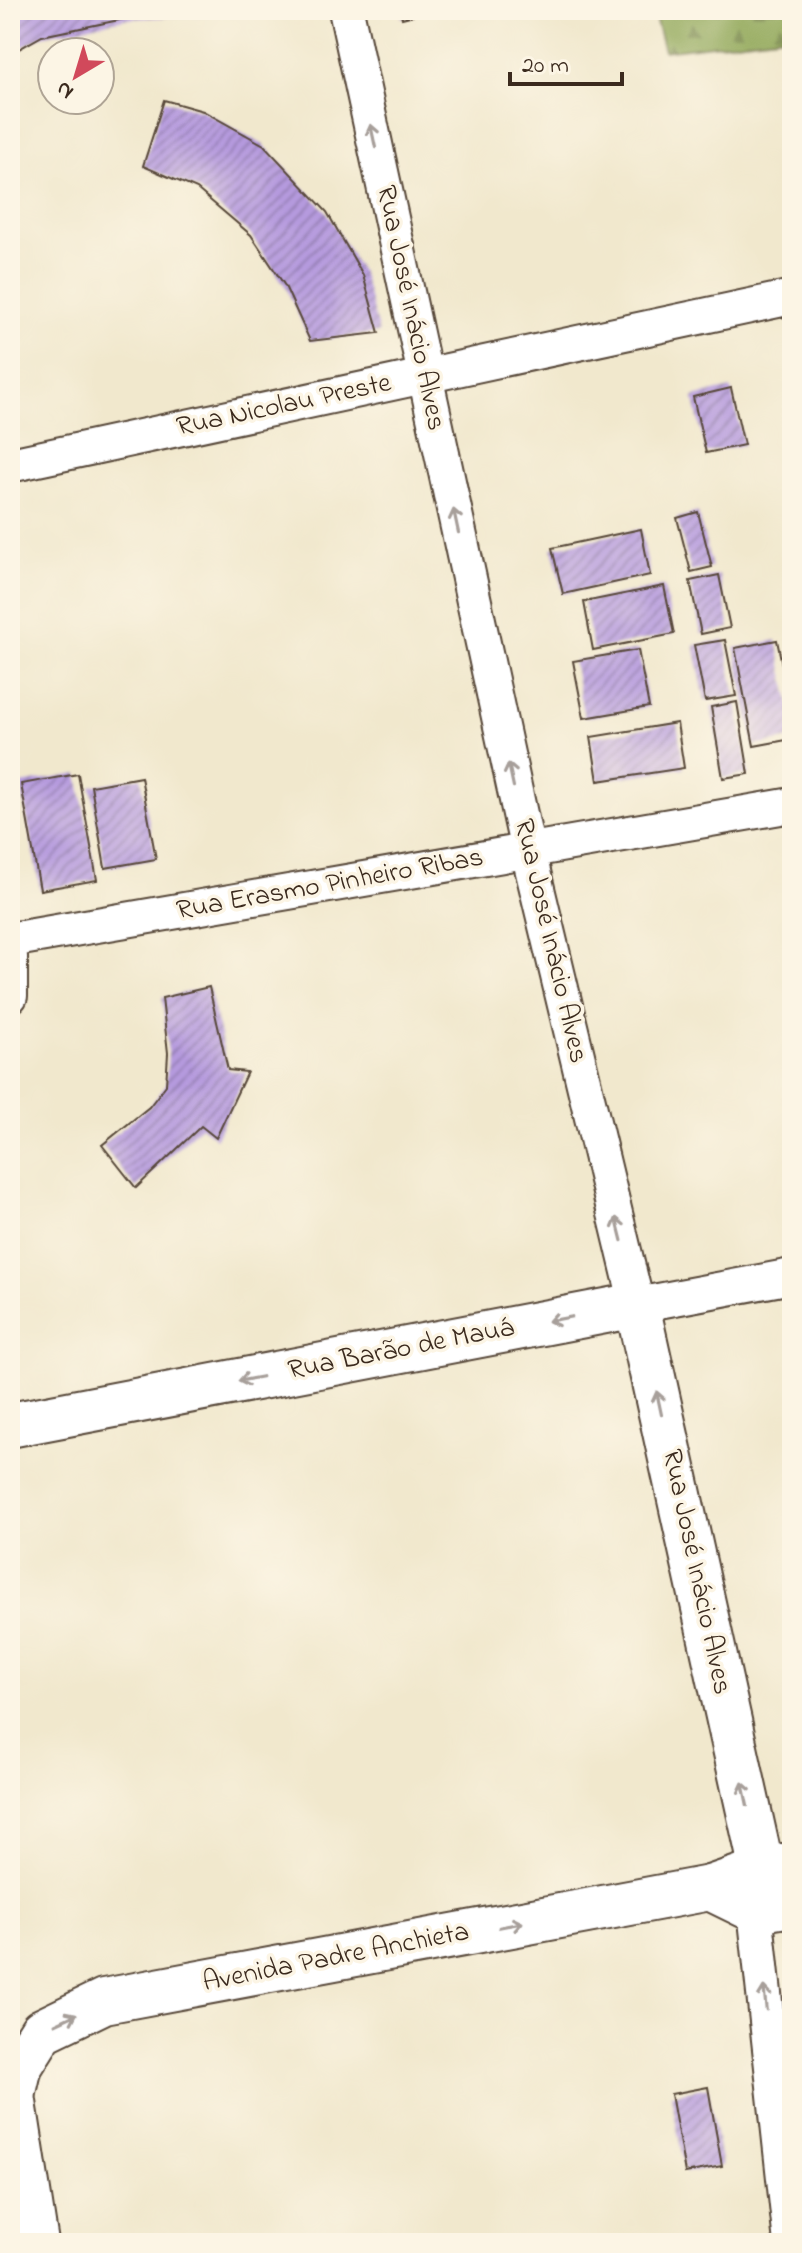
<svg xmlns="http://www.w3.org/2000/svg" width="802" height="2253" font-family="'Indie Flower',sans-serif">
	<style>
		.forest { fill: url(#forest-firs); stroke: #66683c; stroke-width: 2 }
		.building { fill: url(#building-hatch) }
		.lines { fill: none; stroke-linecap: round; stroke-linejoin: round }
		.street-casing { stroke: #564638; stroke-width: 38 }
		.secondary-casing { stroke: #564638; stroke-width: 48 }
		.primary-casing { stroke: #564638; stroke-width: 48 }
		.street { stroke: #fff; stroke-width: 34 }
		.secondary { stroke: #fff; stroke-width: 44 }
		.primary { stroke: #fff; stroke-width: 44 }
		.oneway { stroke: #a79f9a }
		.labels { text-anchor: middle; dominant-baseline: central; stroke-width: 7; stroke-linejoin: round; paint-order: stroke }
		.street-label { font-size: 28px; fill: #3b2a1e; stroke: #fcf5e5 }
	</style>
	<defs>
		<pattern id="forest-firs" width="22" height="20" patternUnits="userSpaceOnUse" patternTransform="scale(2)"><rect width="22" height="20" fill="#90a759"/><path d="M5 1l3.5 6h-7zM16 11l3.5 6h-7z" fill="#778849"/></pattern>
		<pattern id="building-hatch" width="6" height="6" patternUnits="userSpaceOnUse" patternTransform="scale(2)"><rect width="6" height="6" fill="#b59ade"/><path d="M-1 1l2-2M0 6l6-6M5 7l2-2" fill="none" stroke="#947eb3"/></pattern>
	</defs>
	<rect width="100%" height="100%" fill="#fcf5e5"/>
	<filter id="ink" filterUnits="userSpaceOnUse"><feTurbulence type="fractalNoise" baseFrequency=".0125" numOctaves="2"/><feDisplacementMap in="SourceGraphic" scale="16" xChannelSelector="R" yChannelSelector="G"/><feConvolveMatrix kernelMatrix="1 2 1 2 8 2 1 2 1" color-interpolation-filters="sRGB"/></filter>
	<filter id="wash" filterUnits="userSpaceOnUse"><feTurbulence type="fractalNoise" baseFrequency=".006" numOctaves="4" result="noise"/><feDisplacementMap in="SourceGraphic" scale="32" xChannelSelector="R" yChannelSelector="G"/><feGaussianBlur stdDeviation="1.8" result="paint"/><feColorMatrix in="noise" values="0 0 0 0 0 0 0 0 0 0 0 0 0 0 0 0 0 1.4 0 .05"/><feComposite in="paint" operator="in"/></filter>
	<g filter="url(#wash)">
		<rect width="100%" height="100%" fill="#f1e8cd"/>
		<path class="forest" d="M653 10H787L792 24V35L664 51Z"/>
		<g id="blocks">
			<g class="building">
				<path d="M10 10H215V15L124 19 42 36 10 54Z"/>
				<path d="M400 10H430V11L402 18Z"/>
				<path d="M164 100 203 111 264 145 327 212 363 275 379 333 310 341 285 286 251 235 197 189 143 166Z"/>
				<path d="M731 388 744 445 706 453 693 397Z"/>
				<path d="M698 512 712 567 691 572 677 518Z"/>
				<path d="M641 529 650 575 563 594 552 548Z"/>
				<path d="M719 575 730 628 701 634 690 581Z"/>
				<path d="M664 586 674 634 593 650 584 602Z"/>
				<path d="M725 640 736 696 705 701 694 645Z"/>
				<path d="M777 640 792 713V739L754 746 735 648Z"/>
				<path d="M638 650 649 707 584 718 573 661Z"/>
				<path d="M737 702 749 774 723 778 711 707Z"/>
				<path d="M677 723 684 768 598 781 591 737Z"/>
				<path d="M78 774 97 880 40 890 21 784Z"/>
				<path d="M141 777 156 859 105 868 91 786Z"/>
				<path d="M209 987 228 1070 247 1072 216 1138 201 1126 136 1188 102 1145 149 1107 166 1085 168 1053 162 998Z"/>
				<path d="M708 2087 722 2166 685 2173 671 2094Z"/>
			</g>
		</g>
	</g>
	<g filter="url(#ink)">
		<use href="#blocks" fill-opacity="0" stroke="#564638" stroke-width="2"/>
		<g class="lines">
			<defs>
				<g id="street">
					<path d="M346 10 528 851 637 1305 792 1276"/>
					<path d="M10 465 792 297"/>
					<path d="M10 940 792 805"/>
					<path d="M10 957V996"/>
					<path d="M759 1886 755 1910 791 2243"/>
				</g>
				<g id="secondary">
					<path d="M10 1425 637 1305 762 1870"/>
					<path d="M710 1888 755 1910 792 1904"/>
					<path d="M13 2096 20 2066 42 2031 104 2001 710 1888 762 1870 790 1865"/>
				</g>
				<path id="primary" d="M10 2054 13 2096 36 2243"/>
			</defs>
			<use href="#street" class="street-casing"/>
			<use href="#secondary" class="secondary-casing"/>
			<use href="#primary" class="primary-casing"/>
			<use href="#street" class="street"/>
			<use href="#secondary" class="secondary"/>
			<use href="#primary" class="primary"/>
		</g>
		<defs><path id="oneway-shaft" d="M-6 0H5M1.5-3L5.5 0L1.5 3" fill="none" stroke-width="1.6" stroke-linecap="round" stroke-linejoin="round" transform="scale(2)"/></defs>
		<g class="oneway">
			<use href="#oneway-shaft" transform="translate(373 136) rotate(-102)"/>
			<use href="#oneway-shaft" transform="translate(456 521) rotate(-102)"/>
			<use href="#oneway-shaft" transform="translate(511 775) rotate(-102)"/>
			<use href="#oneway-shaft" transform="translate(619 1229) rotate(-104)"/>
			<use href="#oneway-shaft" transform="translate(560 1319) rotate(169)"/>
			<use href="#oneway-shaft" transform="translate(250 1379) rotate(169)"/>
			<use href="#oneway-shaft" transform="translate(659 1403) rotate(-102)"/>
			<use href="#oneway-shaft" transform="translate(745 1794) rotate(-102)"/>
			<use href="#oneway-shaft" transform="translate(511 1925) rotate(-11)"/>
			<use href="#oneway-shaft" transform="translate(765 1998) rotate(-96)"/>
			<use href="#oneway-shaft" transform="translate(66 2019) rotate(-25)"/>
		</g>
	</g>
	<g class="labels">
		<g class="street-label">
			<text transform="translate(410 308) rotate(78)">Rua José Inácio Alves</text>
			<text transform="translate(284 406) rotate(-12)">Rua Nicolau Preste</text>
			<text transform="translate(330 885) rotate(-10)">Rua Erasmo Pinheiro Ribas</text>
			<text transform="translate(550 941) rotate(77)">Rua José Inácio Alves</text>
			<text transform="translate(401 1350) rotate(-11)">Rua Barão de Mauá</text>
			<text transform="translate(696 1572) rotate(78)">Rua José Inácio Alves</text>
			<text transform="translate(336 1958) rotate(-11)">Avenida Padre Anchieta</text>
		</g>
	</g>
	<rect width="802" height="2253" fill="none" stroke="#fcf5e5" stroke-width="40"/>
	<g transform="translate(76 76) rotate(218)"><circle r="38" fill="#fcf5e5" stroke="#afa495" stroke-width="2"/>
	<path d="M0-6L14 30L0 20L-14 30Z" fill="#d1495b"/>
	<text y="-12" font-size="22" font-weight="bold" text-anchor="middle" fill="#3b2a1e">N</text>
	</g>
	<path d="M510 72v12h112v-12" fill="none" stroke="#3b2a1e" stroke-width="4"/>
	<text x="522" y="72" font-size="24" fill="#3b2a1e" stroke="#fcf5e5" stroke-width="6" paint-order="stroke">20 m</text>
</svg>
